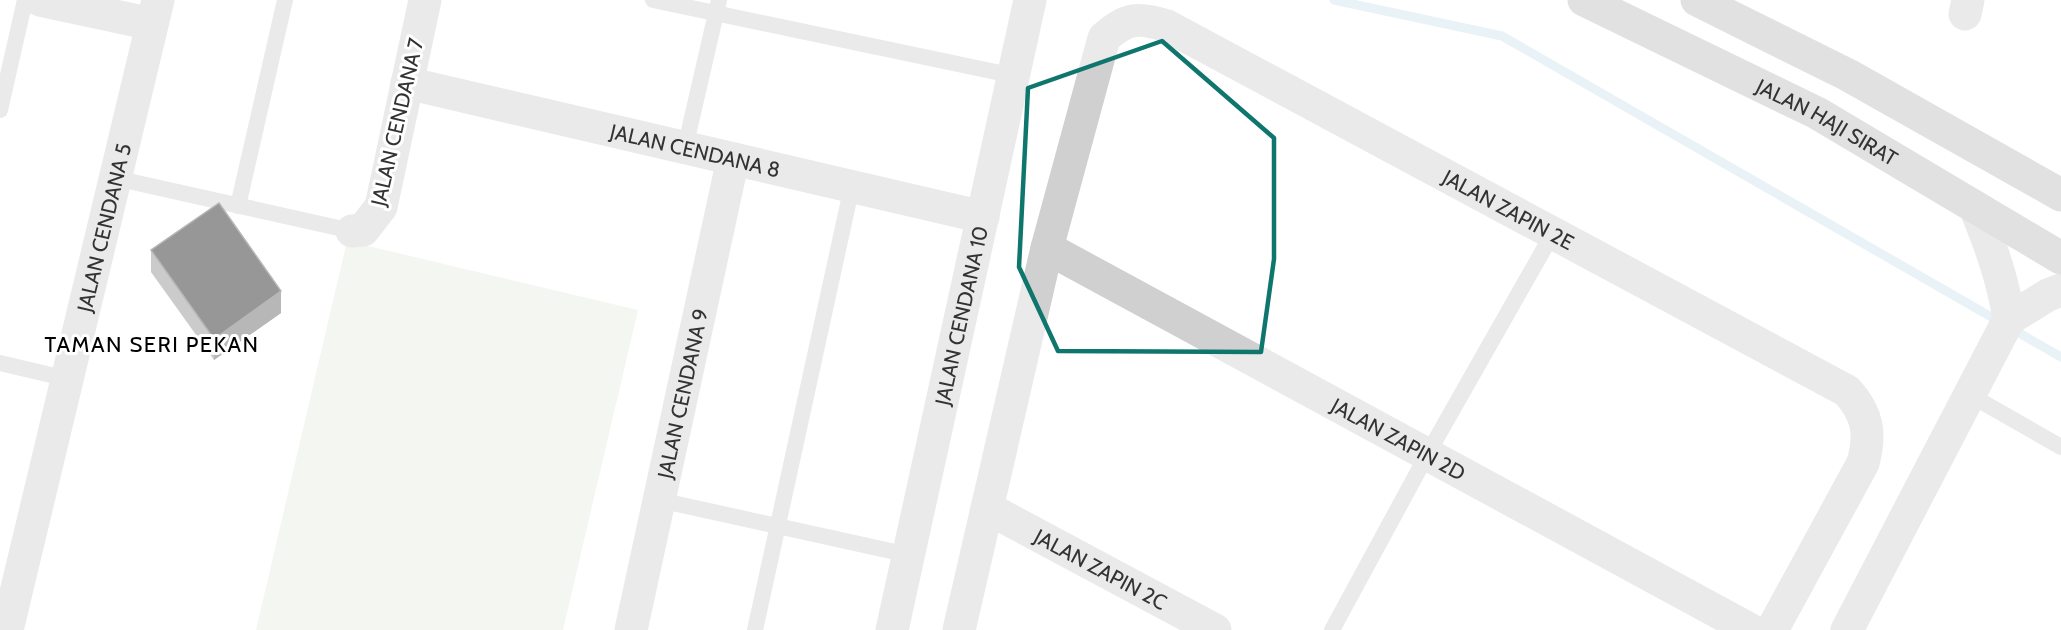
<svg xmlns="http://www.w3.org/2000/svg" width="2061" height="630" font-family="Cabin,sans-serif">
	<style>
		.green { fill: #e6ecdf }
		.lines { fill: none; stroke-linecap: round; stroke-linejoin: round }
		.stream { stroke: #cfe2ee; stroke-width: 9 }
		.lane { stroke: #d0d0d0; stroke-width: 16 }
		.street { stroke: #d0d0d0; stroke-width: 33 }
		.secondary { stroke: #bdbdbd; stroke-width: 33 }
		.wall { fill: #8c8c8c }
		.shaded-wall { fill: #5f5f5f }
		.building { fill: #1a1a1a; stroke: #5f5f5f; stroke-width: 1.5 }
		.marked { fill: none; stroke: #0f766e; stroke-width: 4.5; stroke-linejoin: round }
		.labels { text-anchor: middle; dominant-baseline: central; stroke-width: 6; stroke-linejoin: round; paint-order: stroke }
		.street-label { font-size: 21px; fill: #333; stroke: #fff }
		.neighbourhood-label { font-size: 22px; letter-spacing: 1.5px; fill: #000; stroke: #fff }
	</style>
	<rect width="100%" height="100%" fill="#fff"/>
	<path class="green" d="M347 241 638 310 563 630H256Z"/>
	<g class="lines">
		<path class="stream" d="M1334 0 1502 36 2061 357"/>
		<g class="lane">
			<path d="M653 0 1015 76"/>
			<path d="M0 110 25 0"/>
			<path d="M685 148 719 0"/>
			<path d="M115 178 352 231"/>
			<path d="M238 206 285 0"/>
			<path d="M0 363 68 379"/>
			<path d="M1970 395 2061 447"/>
			<path d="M659 500 909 555"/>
			<path d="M755 630 852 186"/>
			<path d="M1332 630 1427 455 1553 233"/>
		</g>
		<g class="street">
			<path d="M40 0 152 24"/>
			<path d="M1965 14 1968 0"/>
			<path id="s1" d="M407 83 983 217"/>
			<path d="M1975 207C1990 244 2003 279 2009 319"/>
			<path d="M352 231 363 230 381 207 425 0"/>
			<path id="s2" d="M1047 248 1751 630"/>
			<path id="s3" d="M987 508 1215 630"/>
			<path id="s4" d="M7 630 158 0"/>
			<path id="s5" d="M631 630 733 159"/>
			<path id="s6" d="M892 630 1030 0"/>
			<path id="s7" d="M959 630 1047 248 1104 38C1127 17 1139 17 1167 26L1847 391C1868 414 1871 434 1863 463L1772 630"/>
			<path d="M1847 630 2009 319 2048 295 2061 290"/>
		</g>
		<g class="secondary">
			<path id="s8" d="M1584 0 1817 113 2061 258"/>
			<path d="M1697 0 1848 75 2061 195"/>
		</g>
	</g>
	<path class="wall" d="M151 250 281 313 214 360 151 272Z"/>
	<path class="shaded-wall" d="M281 291V313L214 360V339Z"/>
	<path class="building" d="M219 203 281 291 214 339 151 250Z"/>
	<path d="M0 0H2061V630H0ZM1162 41 1274 138V259L1261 352 1058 351 1019 267 1028 88Z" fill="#fff" fill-opacity=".55" fill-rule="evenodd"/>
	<path class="marked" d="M1162 41 1274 138V259L1261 352 1058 351 1019 267 1028 88Z"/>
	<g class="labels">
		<g class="street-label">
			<text transform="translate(397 122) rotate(-77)">JALAN CENDANA 7</text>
			<text stroke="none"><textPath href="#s8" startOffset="272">JALAN HAJI SIRAT</textPath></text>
			<text stroke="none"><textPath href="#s1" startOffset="296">JALAN CENDANA 8</textPath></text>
			<text stroke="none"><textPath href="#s7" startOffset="1066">JALAN ZAPIN 2E</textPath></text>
			<text stroke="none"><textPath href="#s4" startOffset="414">JALAN CENDANA 5</textPath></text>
			<text stroke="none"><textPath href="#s6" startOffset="322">JALAN CENDANA 10</textPath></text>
			<text stroke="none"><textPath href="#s5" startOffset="242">JALAN CENDANA 9</textPath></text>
			<text stroke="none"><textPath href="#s2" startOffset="400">JALAN ZAPIN 2D</textPath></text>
			<text stroke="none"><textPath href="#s3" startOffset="129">JALAN ZAPIN 2C</textPath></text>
		</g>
		<g class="neighbourhood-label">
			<text x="152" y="344">TAMAN SERI PEKAN</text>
		</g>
	</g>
</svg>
